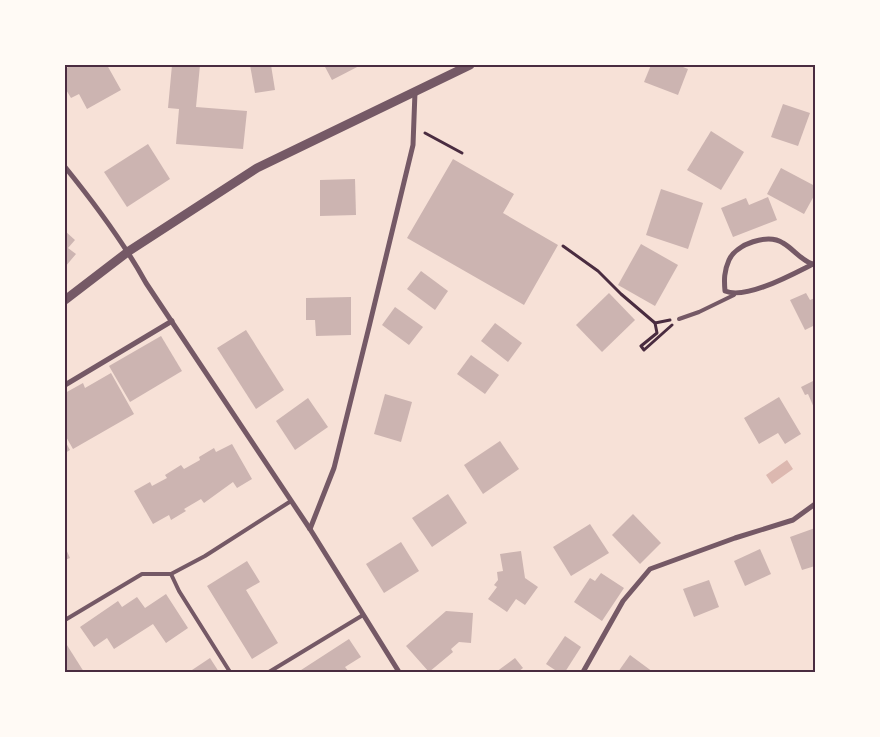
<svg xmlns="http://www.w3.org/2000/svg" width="880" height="737" font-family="'Fira Sans Condensed',sans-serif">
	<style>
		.water { fill: #dcb8b0 }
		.building { fill: #ccb4b1 }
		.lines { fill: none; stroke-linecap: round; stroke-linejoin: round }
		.path { stroke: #4a2c40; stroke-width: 3 }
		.service { stroke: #755966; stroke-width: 4 }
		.minor { stroke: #755966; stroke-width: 5 }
		.tertiary { stroke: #755966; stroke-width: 9 }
		.neatline { fill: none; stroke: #4a2c40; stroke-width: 2 }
	</style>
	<rect width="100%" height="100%" fill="#f7e1d7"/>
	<path class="water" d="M787 460 793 469 772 484 766 475Z"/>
	<g class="building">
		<path d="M72 65H107L121 90 87 109 79 94 71 98 65 88V69Z"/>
		<path d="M172 65H200L196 107 247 111 243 149 176 144 179 109 168 108Z"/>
		<path d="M250 65H271L275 90 255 93Z"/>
		<path d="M324 65H361L332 80Z"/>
		<path d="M651 65H678L688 69 678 95 644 82Z"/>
		<path d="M783 104 810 113 798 146 771 137Z"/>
		<path d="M711 131 744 152 721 190 687 170Z"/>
		<path d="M148 144 170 179 127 207 104 172Z"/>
		<path d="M453 159 514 194 503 213 558 245 524 305 407 238Z"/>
		<path d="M781 168 815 186V194L804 214 767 194Z"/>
		<path d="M355 179 356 215 320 216V180Z"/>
		<path d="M661 189 703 203 688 249 646 235Z"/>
		<path d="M768 197 777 220 733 237 721 208 746 198 749 205Z"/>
		<path d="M65 231 75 240 68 248 76 254 65 267Z"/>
		<path d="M641 244 678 265 655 306 618 285Z"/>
		<path d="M421 271 448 291 435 310 407 289Z"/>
		<path d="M609 293 635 320 602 352 576 325Z"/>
		<path d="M806 293 810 300 815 298V325L805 330 790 300Z"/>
		<path d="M351 297V335L316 336 315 320H306V298Z"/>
		<path d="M395 307 423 327 409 345 382 325Z"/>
		<path d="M495 323 522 343 508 362 481 341Z"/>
		<path d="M246 330 284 390 256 409 217 348Z"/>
		<path d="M161 336 182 371 130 402 109 366Z"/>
		<path d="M471 355 499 375 485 394 457 374Z"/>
		<path d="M111 373 134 414 73 449 65 435V393L83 383 85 388Z"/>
		<path d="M815 380V410L808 394 805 395 801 387Z"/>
		<path d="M385 394 412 402 401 442 374 434Z"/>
		<path d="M779 397 801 434 785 444 778 433 759 444 744 418Z"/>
		<path d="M308 398 328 427 295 450 276 421Z"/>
		<path d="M65 441 70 450 65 453Z"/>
		<path d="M500 441 519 469 483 494 464 465Z"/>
		<path d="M232 444 252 479 237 488 233 482 204 503 201 499 184 509 186 511 171 520 169 515 153 524 134 491 150 482 152 486 167 478 165 475 181 465 184 469 200 460 199 457 214 448 216 452Z"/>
		<path d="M448 494 467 523 432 547 412 518Z"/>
		<path d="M633 514 661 543 640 564 612 535Z"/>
		<path d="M590 524 609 553 571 576 553 547Z"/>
		<path d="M815 528V566L802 570 790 537Z"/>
		<path d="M401 542 419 571 384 593 366 564Z"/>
		<path d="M65 547 70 558 65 560Z"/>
		<path d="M760 549 771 574 745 586 734 561Z"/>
		<path d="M521 551 525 578 538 587 525 605 516 599 507 612 488 599 497 587 494 585 498 580 497 572 503 571 500 554Z"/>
		<path d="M247 561 260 582 246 590 278 643 252 659 207 586Z"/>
		<path d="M601 573 624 588 602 621 574 602 590 578 595 581Z"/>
		<path d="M709 580 719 607 694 617 683 589Z"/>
		<path d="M166 594 188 628 166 643 153 624 114 649 107 638 94 647 80 627 118 601 122 607 137 597 145 608Z"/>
		<path d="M446 611 473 613 471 643 459 642 451 649 453 652 429 672 406 646Z"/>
		<path d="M565 636 581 647 565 672H558L546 664Z"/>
		<path d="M349 639 361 657 345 667 349 672H298Z"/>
		<path d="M65 642 84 672H65Z"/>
		<path d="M630 655 653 672H618Z"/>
		<path d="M210 658 219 672H189Z"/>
		<path d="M515 658 523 668 518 672H496Z"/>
	</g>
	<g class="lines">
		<g class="path">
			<path d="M425 133 462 153"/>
			<path d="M563 246 598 271 621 294 655 323 657 333 641 346 644 350 672 325"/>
			<path d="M655 323 670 320"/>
		</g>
		<g class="service">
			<path d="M679 319 699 312 734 295"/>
			<path d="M171 574 179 591 230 672"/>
			<path d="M65 620 142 574H171L205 556 291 501"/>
			<path d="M269 672 363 615"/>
		</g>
		<g class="minor">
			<path d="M65 167C95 204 123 241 146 283L310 529 399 672"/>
			<path d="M813 264C793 274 746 300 725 291 724 280 724 271 729 260 736 244 768 233 783 243 795 250 801 261 815 265"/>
			<path d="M65 385 172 321"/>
			<path d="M310 529 334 468 369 327 413 145 415 92"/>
			<path d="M583 672 623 601 650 569 735 538 793 520 815 504"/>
		</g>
		<path class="tertiary" d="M65 300 129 251 257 168 470 65"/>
	</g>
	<rect width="880" height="737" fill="none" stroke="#fffaf5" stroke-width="132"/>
	<rect x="66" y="66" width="748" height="605" class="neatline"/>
</svg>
